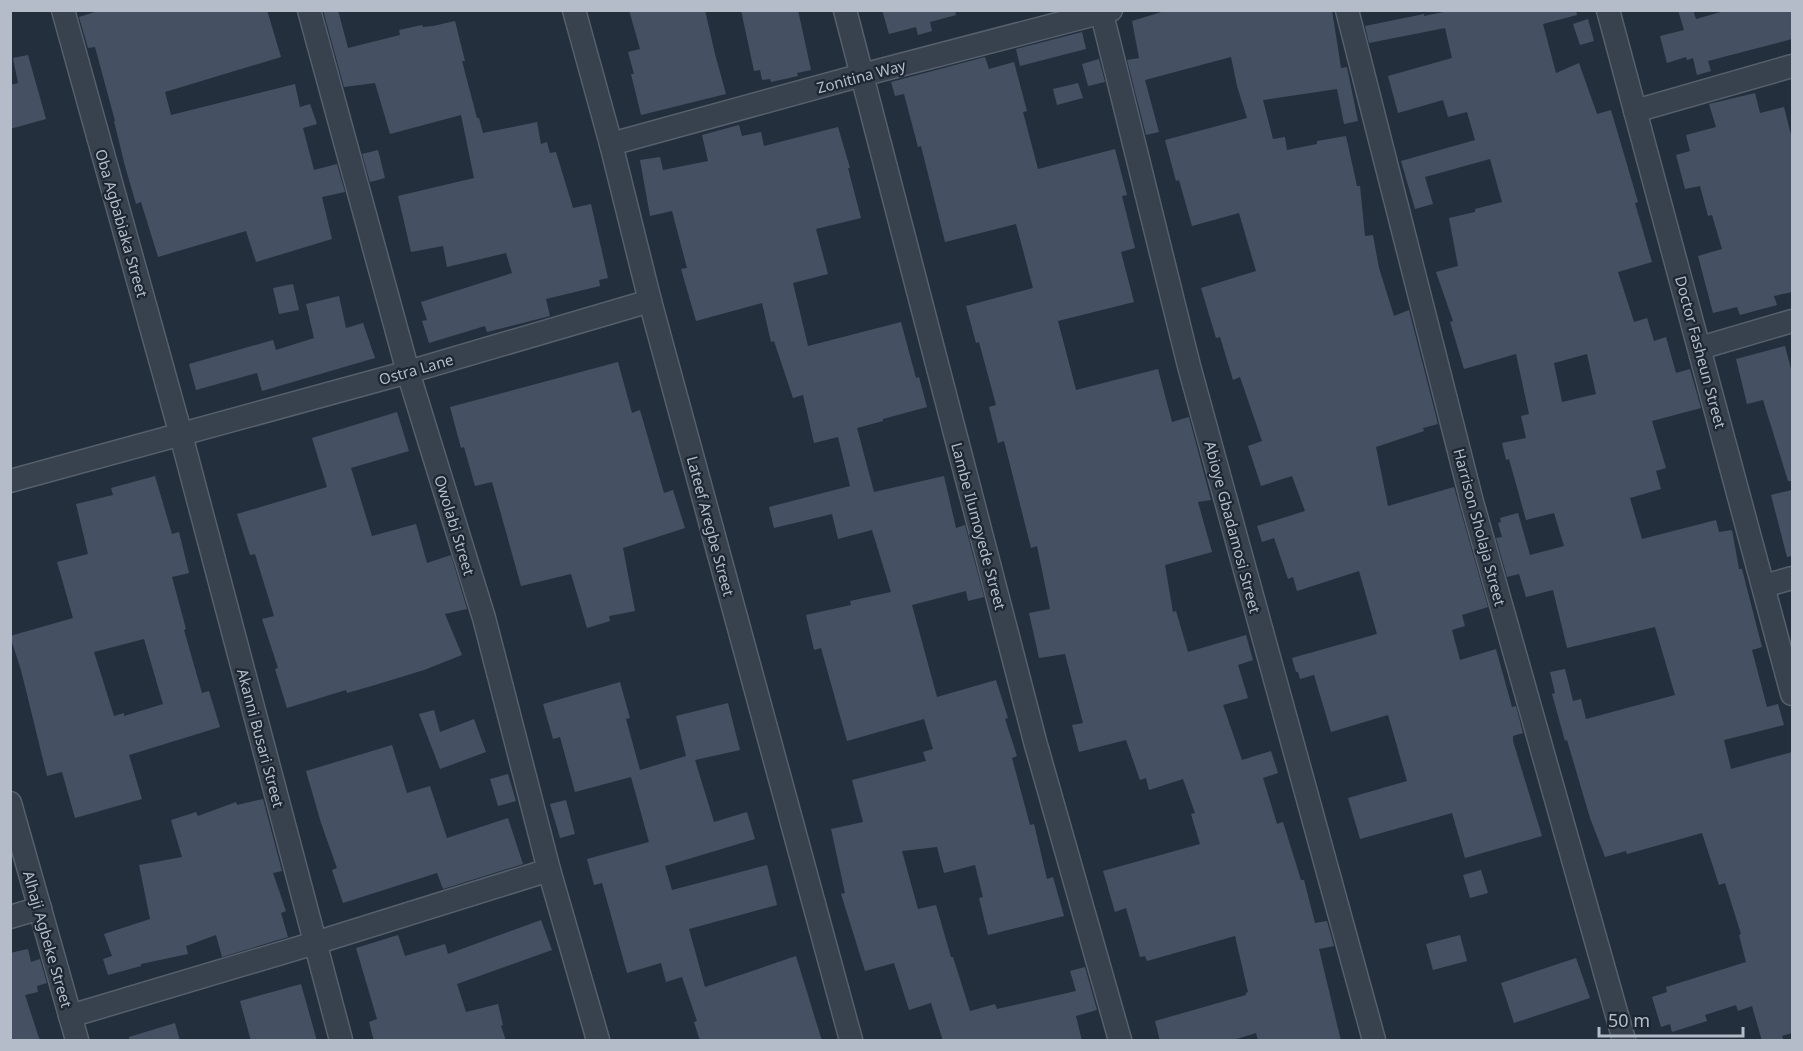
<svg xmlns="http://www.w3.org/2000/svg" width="1803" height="1051" font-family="'Noto Sans',sans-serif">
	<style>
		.building { fill: #455162; fill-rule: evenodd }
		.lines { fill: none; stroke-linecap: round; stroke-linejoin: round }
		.minor-casing { stroke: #565f6c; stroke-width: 25 }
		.minor { stroke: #38414e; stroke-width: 22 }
		.labels { text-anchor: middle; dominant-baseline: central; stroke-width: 4.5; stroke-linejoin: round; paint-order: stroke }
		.street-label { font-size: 15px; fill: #b4bcc9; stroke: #1d2633 }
	</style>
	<rect width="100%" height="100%" fill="#242f3e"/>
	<g class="building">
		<path d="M101 10H267L281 57 165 92 171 115 295 84 300 107 310 104 317 124 303 128 314 170 337 164 345 192 322 197 332 239 256 262 246 231 158 257 141 202 136 204 125 166 114 121H115L95 47 88 48 79 17Z"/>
		<path d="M323 10H338L348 48 400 35 399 30 422 25 423 27 433 26 455 21 465 61H462L477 118H479L483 133 537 122 541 144 547 142 550 153 556 152 573 208 591 204 608 278 599 280 600 286 546 299 550 316 487 332 485 326 429 343 422 321 427 320 421 302 512 273 506 253 447 267 443 246 411 252 398 196 474 178 461 115 390 134 375 83 344 87Z"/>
		<path d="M629 10H705L715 54 726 94 641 115 631 74H634L628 52 640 49Z"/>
		<path d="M741 10H798L811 70 797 73 798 76 771 82 770 79 762 80 760 70 754 71Z"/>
		<path d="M882 10H955L956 15 930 22 932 31 918 35 916 27 889 34Z"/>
		<path d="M1168 10H1332L1341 68 1347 67 1358 121 1344 124 1337 89 1263 100 1273 139 1285 137 1287 150 1317 144V141L1346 136 1357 186H1360L1365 236 1373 235 1379 268 1394 316 1409 310 1438 424 1423 428 1424 431 1376 447 1388 506 1454 487 1488 607 1462 615 1465 626 1452 630 1460 660 1496 649 1512 707 1516 706 1523 733 1513 736V741L1542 836 1465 858 1452 813 1360 839 1348 798 1407 781 1388 715 1331 732 1314 675 1300 679 1298 672H1296L1292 658 1377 634 1359 571 1297 591 1293 577 1288 579 1274 538 1262 542 1257 526 1305 511 1292 476 1261 486 1248 446 1262 441 1240 377 1233 380 1220 337 1216 338 1201 288 1256 271 1239 213 1192 226 1179 180 1176 181 1165 140 1247 118 1237 86 1231 57 1145 80 1159 132 1146 135 1127 60 1139 58 1132 21Z"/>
		<path d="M1453 10H1576L1577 15 1543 24 1556 73 1579 63 1597 114 1611 110 1638 202 1635 203 1652 262 1618 272 1634 322 1647 318 1654 341 1666 337 1676 373 1690 369 1701 408 1652 421 1666 468 1656 471 1661 489 1630 498 1642 539 1716 520 1719 532 1732 530 1739 569H1742L1762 647 1752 650 1767 707 1778 704 1784 725 1724 740 1731 769 1792 752V1033L1782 1036 1784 1041H1762L1752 1006 1738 1011 1736 1005 1705 1015 1707 1021 1672 1032 1670 1024 1661 1027 1652 997 1667 992 1666 987 1746 962 1739 935 1741 934 1725 883 1719 885 1702 833 1627 854 1626 851 1605 857 1590 818 1567 740 1565 741 1552 694 1555 693 1550 672 1565 669 1573 701 1581 699 1586 719 1675 695 1655 627 1567 648 1553 590 1526 597 1519 574 1507 577 1496 538 1502 537 1498 523 1501 522 1500 518 1518 513 1530 555 1564 546 1554 513 1526 520 1509 459 1506 460 1502 443 1526 438 1521 416 1529 414 1516 354 1464 369 1450 322 1453 321 1436 272 1458 266 1449 218 1475 212V209L1502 202 1490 159 1425 177 1433 204 1415 209 1401 161 1475 140 1467 112 1448 117 1443 100 1398 113 1388 76 1452 58 1445 28 1369 43 1365 26 1424 14V16ZM1587 354 1596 394 1562 402 1554 363Z"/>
		<path d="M1678 10H1693L1696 19 1728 10H1792V39L1708 61 1711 71 1697 75 1693 58 1687 60 1686 57 1667 63 1660 36 1684 30Z"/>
		<path d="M1588 19 1594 41 1580 45 1573 24Z"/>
		<path d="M1082 32 1086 49 1020 66 1016 49Z"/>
		<path d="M28 55 46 119 10 129V85L18 83 13 58Z"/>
		<path d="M985 57 989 69 1014 62 1027 111 1023 112 1038 169 1115 149 1127 195 1122 196 1135 248 1121 252 1134 302 1058 321 1076 390 1158 369 1172 422 1189 417 1211 500 1198 502 1212 552 1165 565 1173 612 1176 611 1188 652 1246 635 1253 660 1238 665 1248 698 1223 705 1242 760 1271 751 1278 773 1263 778 1277 824 1283 822 1301 880H1304L1315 923 1327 921 1334 946 1319 949 1341 1041H1258L1256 1033 1230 1041H1160L1155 1021 1246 995V993L1248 992 1235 936 1147 961 1145 956 1140 957 1126 908 1115 912 1103 871 1200 844 1191 814 1195 813 1183 779 1149 790 1146 778 1140 780 1126 740 1079 752 1072 725 1083 723 1065 654 1039 658 1029 613 1050 609 1037 546 1031 548 1004 441 998 443 989 407 996 405 979 342 976 343 966 306 1033 288 1016 224 945 242 921 146 918 147 904 94 895 96 891 82Z"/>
		<path d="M1099 59 1105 82 1088 86 1082 64Z"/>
		<path d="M1078 83 1083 98 1057 105 1053 89Z"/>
		<path d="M1755 93 1760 113 1784 107 1792 139V292L1774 296 1777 305 1740 315 1737 307 1713 313 1698 256 1722 249 1712 215 1708 216 1700 186 1685 189 1676 155 1690 151 1686 135 1716 127 1709 104Z"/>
		<path d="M739 125 742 136 761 132 764 146 838 127 850 168H848L861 218 816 229 828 274 793 283 808 346 901 322 916 378 919 377 927 407 883 419V421L857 428 874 492 944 476 956 528 965 525 984 597 968 601 966 591 912 605 937 697 996 680 1008 718 1005 719 1017 756 1012 758 1030 825 1034 824 1047 879 1053 877 1064 916 988 935 979 898 983 897 975 865 944 873 937 847 902 851 918 909 936 905 951 957H953L970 1011 995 1004 997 1009 1076 991 1070 971 1085 967 1097 1010 1076 1016 1082 1041H943L931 1003 909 1010 894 963 865 971 841 894 845 893 831 829 863 822 852 780 926 761 923 752 933 749 924 719 847 741 821 648 814 650 806 615 851 605 850 601 891 592 872 530 838 539 832 514 774 528 769 507 850 486 838 437 814 443 803 395 793 398 774 341 771 342 762 303 696 321 681 269 687 268 672 211 650 216 640 160 660 157 663 170 708 161 702 135Z"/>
		<path d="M378 150 385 178 370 182 362 154Z"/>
		<path d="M293 284 299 310 279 314 273 288Z"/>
		<path d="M339 296 346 328 363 323 375 358 262 391 257 373 196 390 189 364 273 340 276 350 314 338 306 304Z"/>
		<path d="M1785 346 1792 373V481H1788L1763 400 1747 404 1736 359Z"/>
		<path d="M618 362 632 413 640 410 664 493 673 490 685 528 623 548 635 611 609 616 610 621 587 628 571 574 521 586 492 482 475 486 464 447 461 448 450 407Z"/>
		<path d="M397 412 409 451 351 468 372 536 416 524 427 563 451 555 467 609 445 614 462 655 424 670 375 685 347 693 346 690 287 708 275 669 278 668 262 619 274 616 255 554 250 555 237 514 327 487 312 438Z"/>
		<path d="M155 476 172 534 179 532 189 573 172 577 186 629 184 630 202 693 209 691 220 727 129 755 142 799 75 818 62 772 47 776 21 670 10 636 73 618 57 562 88 554 76 504 113 495 111 488ZM144 639 163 704 124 716V713L114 716 94 652Z"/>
		<path d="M1792 490V556L1787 557 1771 495Z"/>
		<path d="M620 682 630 718 626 719 640 770 686 756 676 716 728 703 740 750 695 760 714 822 747 812 755 839 665 866 672 890 767 865 777 905 689 929 705 987 796 956 822 1041H700L694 1022 697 1021 682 977 666 982 661 963 627 973 602 883 594 885 587 859 649 842 631 777 575 792 560 737 553 739 543 704Z"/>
		<path d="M434 710 440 732 474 719 486 752 440 769 419 714Z"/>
		<path d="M392 745 407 793 430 786 447 838 508 818 523 864 443 889 437 873 343 903 332 870 337 868 321 823 306 771Z"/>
		<path d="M508 774 516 801 498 806 490 779Z"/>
		<path d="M263 799 282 871 273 873 286 911 281 913 288 937 222 957 216 935 186 946 188 954 141 964V966L108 975 103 959 112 956 104 934 150 919 139 865 182 857 171 820 196 812 198 816 236 802 237 805Z"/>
		<path d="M566 800 575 834 560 838 550 804Z"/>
		<path d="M1481 870 1488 893 1470 898 1463 875Z"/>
		<path d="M541 920 552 950 457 984 466 1012 498 1004 503 1025 501 1026 506 1041H374L369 1022 377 1019 356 948 398 935 405 956 445 944 448 954Z"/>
		<path d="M1460 935 1467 961 1433 970 1426 944Z"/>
		<path d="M28 949 31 962 40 959 47 983 37 986 38 992 25 995 40 1041H10V953Z"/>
		<path d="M1576 958 1590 998 1514 1023 1501 983Z"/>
		<path d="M301 984 317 1041H251L240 1001Z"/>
		<path d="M175 1023 180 1041H129V1037Z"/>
	</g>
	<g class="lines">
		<defs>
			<g id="minor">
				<path d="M63 10 181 435 341 1040"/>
				<path d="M309 10 408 372 484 618 549 870 598 1040"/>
				<path d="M574 10 611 144 650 301 851 1040"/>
				<path d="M845 10 1036 745 1120 1040"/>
				<path d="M1101 10 1189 366 1374 1040"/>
				<path d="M1347 10 1472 502 1624 1040"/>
				<path d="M1608 10 1792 694"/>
				<path d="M1635 111 1792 66"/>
				<path d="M611 144 862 75 1111 10"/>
				<path d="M1700 348 1792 321"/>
				<path d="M10 481 408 372 650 301"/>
				<path d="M1764 586 1792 578"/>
				<path d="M10 803 77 1040"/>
				<path d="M10 917 40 908"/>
				<path d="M70 1016 315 943 549 870"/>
			</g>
		</defs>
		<use href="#minor" class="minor-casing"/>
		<use href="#minor" class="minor"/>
	</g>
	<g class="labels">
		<g class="street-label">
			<text transform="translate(861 76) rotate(-15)">Zonitina Way</text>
			<text transform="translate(122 223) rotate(74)">Oba Agbabiaka Street</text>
			<text transform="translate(1701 352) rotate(75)">Doctor Fasheun Street</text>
			<text transform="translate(416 369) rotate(-16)">Ostra Lane</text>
			<text transform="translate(455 525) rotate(73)">Owolabi Street</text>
			<text transform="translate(711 526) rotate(75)">Lateef Aregbe Street</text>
			<text transform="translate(979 526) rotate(75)">Lambe Ilumoyede Street</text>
			<text transform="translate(1233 527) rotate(75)">Abioye Gbadamosi Street</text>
			<text transform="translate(1480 527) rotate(75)">Harrison Sholaja Street</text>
			<text transform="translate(261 738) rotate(75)">Akanni Busari Street</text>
			<text transform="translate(48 939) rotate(74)">Alhaji Agbeke Street</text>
		</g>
	</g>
	<rect width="1803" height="1051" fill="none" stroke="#b4bcc9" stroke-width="24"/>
	<path d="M1599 1027v9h144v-9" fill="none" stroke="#b4bcc9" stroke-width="3"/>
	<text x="1608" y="1027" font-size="18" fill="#b4bcc9" stroke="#1d2633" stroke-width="4.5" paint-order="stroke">50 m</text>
</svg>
